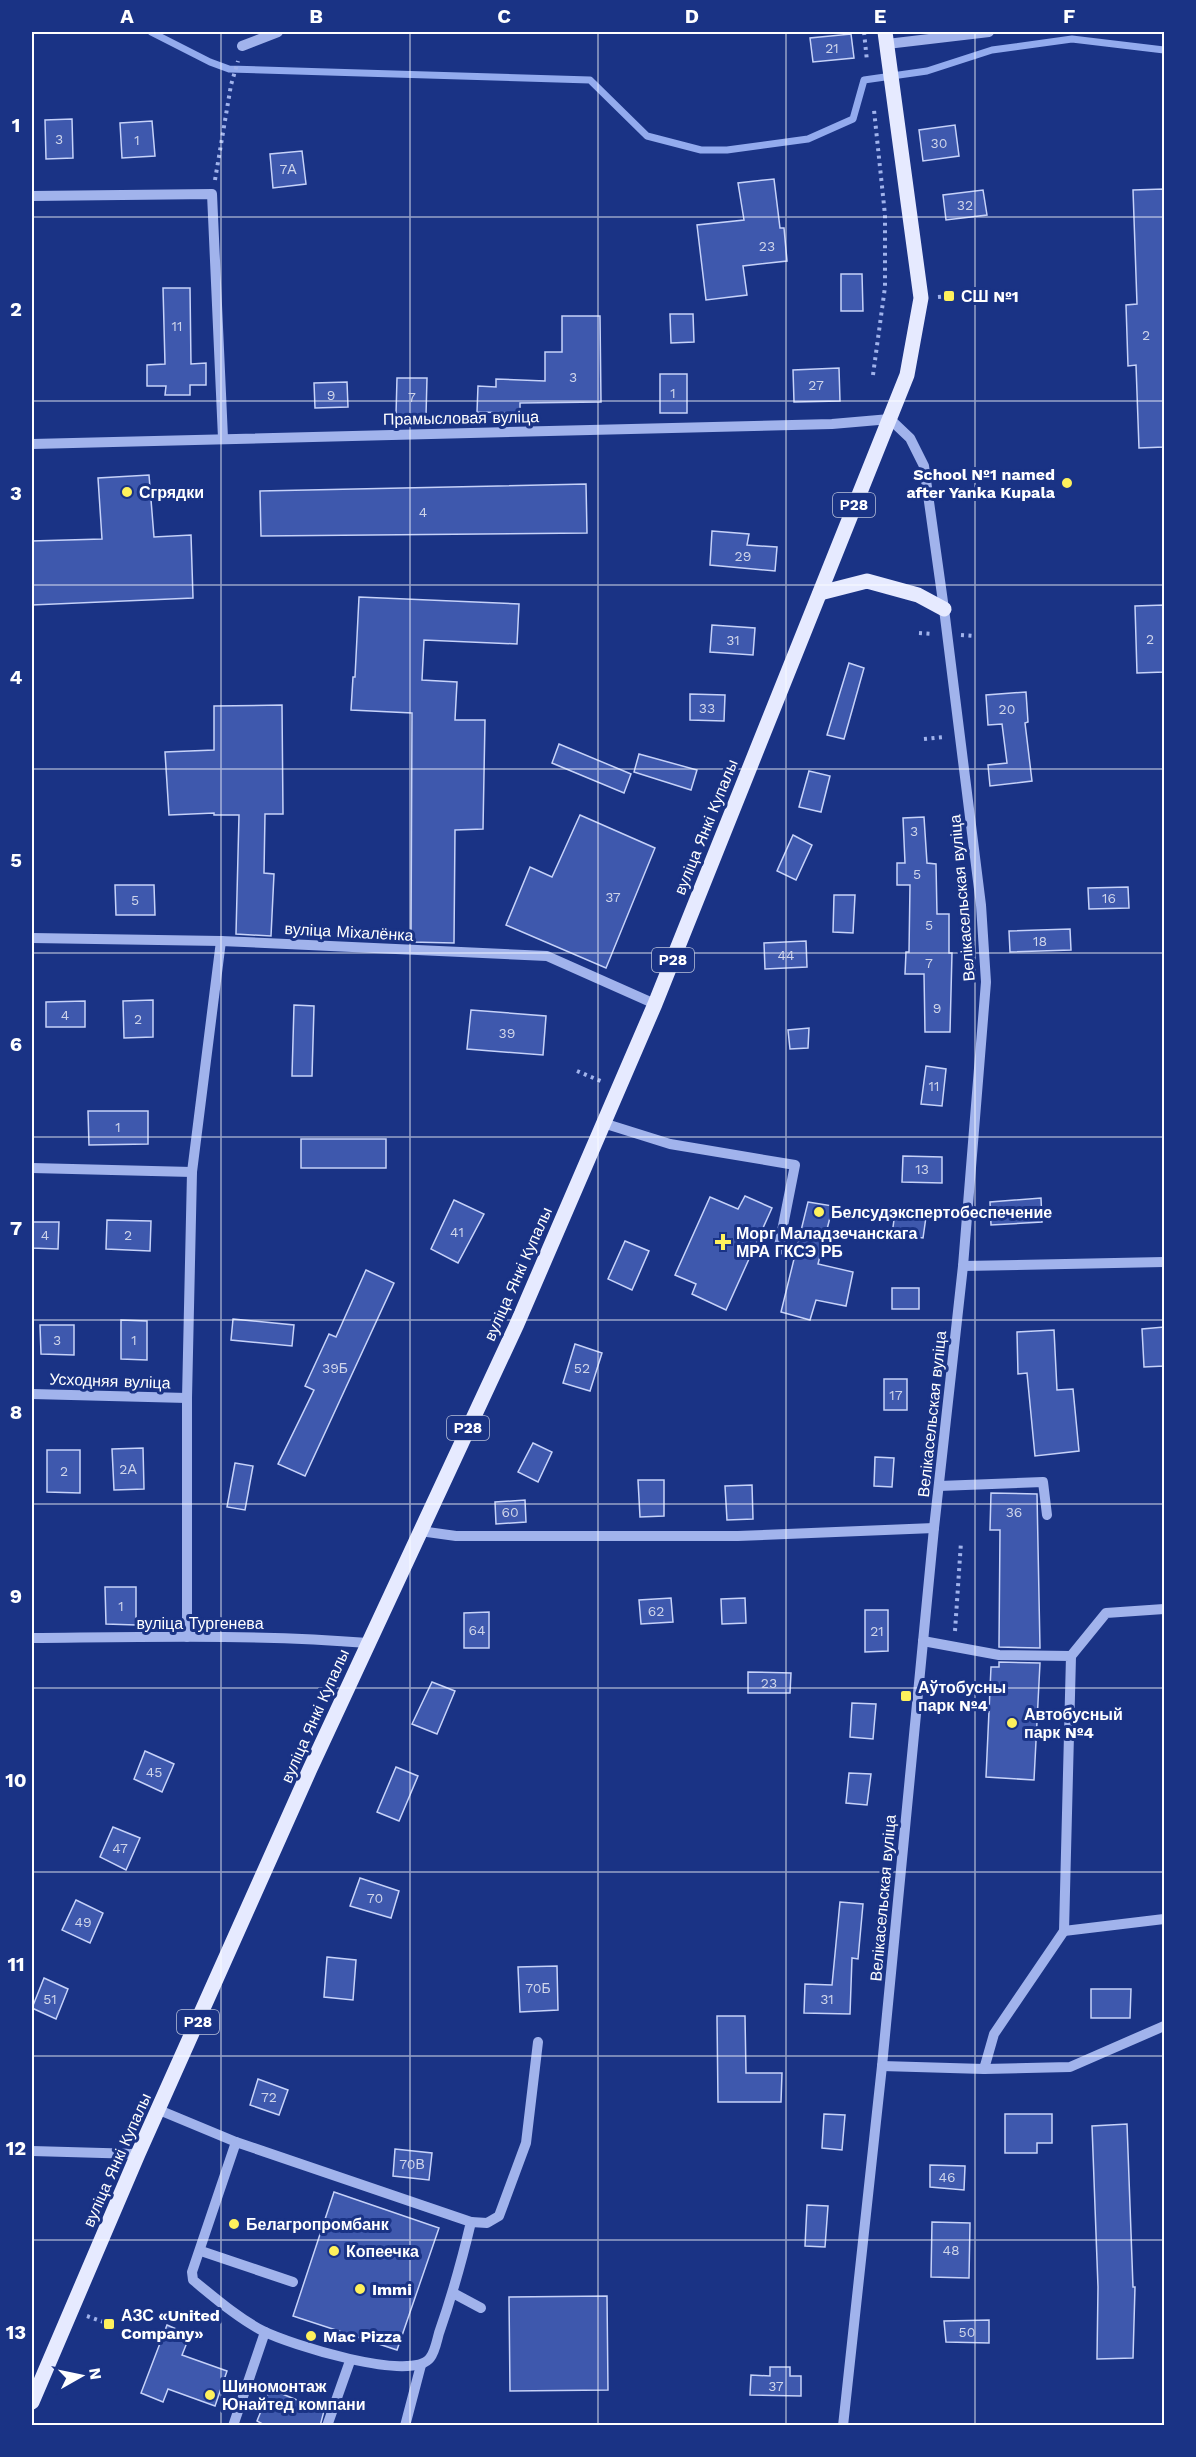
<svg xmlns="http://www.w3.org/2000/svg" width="1196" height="2457" font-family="'Work Sans',sans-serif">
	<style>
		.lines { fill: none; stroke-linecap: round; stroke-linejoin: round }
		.stream { stroke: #93abee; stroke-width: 7 }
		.building { fill: #3e58ad; stroke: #c6d2f9; stroke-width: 1.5 }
		.path { stroke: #a1b3ec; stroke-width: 4; stroke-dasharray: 3 4.5; stroke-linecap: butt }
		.minor { stroke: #a1b3ec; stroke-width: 10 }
		.major { stroke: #e6eaff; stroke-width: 15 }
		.grid { fill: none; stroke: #fff; stroke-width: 1.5; stroke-opacity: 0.55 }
		.poi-dot { fill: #fef15c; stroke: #1a3385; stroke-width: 2 }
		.labels { text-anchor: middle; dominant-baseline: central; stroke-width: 6; stroke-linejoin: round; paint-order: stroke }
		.number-label { font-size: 14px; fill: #cfd5ea }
		.shield { fill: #1a3385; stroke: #bac2da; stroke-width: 1.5 }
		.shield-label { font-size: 15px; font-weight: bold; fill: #fff }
		.poi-label { font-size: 16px; font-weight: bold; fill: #fff; stroke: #1a3385; text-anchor: start }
		.street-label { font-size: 16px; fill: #fff; stroke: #1a3385 }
		.neatline { fill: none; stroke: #fff; stroke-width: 2 }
		.grid-label { font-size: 20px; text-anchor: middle; font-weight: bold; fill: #fff }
	</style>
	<rect width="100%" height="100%" fill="#1a3385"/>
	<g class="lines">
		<path class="stream" d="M151 32 210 62 229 69 590 80 647 136 701 150H727L808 139 853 119 864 80 927 71 992 50 1072 39 1164 50"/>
	</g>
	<g class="building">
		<path d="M851 34 854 58 813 62 810 38Z"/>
		<path d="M72 119 73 158 46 159 45 120Z"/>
		<path d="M152 121 155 156 122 158 120 123Z"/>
		<path d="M955 125 959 156 923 161 919 130Z"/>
		<path d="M302 151 306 184 273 188 270 154Z"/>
		<path d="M774 179 780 228H784L787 261 743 266 747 295 706 300 697 225 744 220 738 183Z"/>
		<path d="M1164 189V447L1139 448 1136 365 1128 366 1126 305 1137 304 1133 190Z"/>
		<path d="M983 190 987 215 946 220 943 195Z"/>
		<path d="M841 274H862L863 311H841Z"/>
		<path d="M163 288H190L191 364 206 363V385H190V395H165L166 386H147V365L165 364Z"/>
		<path d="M670 314H693L694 342 671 343Z"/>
		<path d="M562 316H600L601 402 520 403V413L477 412 478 386 496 387V379L545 381V352H562Z"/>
		<path d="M839 368 840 401 794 402 793 370Z"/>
		<rect x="660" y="374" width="27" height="39"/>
		<path d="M397 378H427L426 416 396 415Z"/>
		<path d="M347 382 348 407 315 408 314 383Z"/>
		<path d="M149 475 154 537 191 535 193 598 32 605V541L102 539 98 478Z"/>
		<path d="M586 484 587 533 261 536 260 491Z"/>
		<path d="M712 531 749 534 747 545 777 547 775 571 710 565Z"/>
		<path d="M359 597 519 604 517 644 424 640 422 680 457 682 455 720H485L483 829 455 830 454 943 411 942 412 713 351 710 353 677H355Z"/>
		<path d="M1164 605V672L1137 673 1135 606Z"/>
		<path d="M712 625 755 628 753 655 710 652Z"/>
		<path d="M849 663 864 668 844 739 827 735Z"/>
		<path d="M1026 692 1028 722 1025 723 1032 781 990 786 988 765 1007 763 1002 724 988 725 986 695Z"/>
		<path d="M690 694 725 695 724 721 690 720Z"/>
		<path d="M282 705 283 814H265L264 873 274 874 271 936 236 934 239 815H214V813L169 815 165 752 214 750V706Z"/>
		<path d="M559 744 631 774 624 793 552 763Z"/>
		<path d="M639 754 697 770 691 790 634 772Z"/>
		<path d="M809 771 830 776 821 812 799 807Z"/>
		<path d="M580 815 655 848 606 968 506 925 530 867 552 877Z"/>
		<path d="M924 817 927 863 936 864 937 914H949V953H952L950 1032H925L924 974H905L906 952H909L910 885H897V863H905L903 818Z"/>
		<path d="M793 835 812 845 796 880 777 871Z"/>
		<path d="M115 885H154L155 915H116Z"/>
		<path d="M1128 887 1129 908 1089 909 1088 888Z"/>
		<path d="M834 895H855L853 933 833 932Z"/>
		<path d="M1070 929 1071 950 1010 952 1009 931Z"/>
		<path d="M806 941 807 967 765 969 764 943Z"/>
		<path d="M153 1000V1037L124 1038 123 1001Z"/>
		<path d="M85 1001V1027H46V1002Z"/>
		<path d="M294 1005 314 1006 312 1076H292Z"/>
		<path d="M471 1010 546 1016 543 1055 467 1049Z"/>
		<path d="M809 1028 808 1048 790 1049 788 1030Z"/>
		<path d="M926 1066 946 1069 942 1106 921 1104Z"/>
		<path d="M88 1111H148V1144L89 1145Z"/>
		<rect x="301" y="1139" width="85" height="29"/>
		<path d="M903 1156 942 1157V1183L902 1182Z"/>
		<path d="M745 1196 772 1208 726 1310 692 1294 696 1284 675 1275 710 1197 738 1209Z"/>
		<path d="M1041 1198 1042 1222 991 1225 990 1202Z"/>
		<path d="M454 1200 484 1214 458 1263 431 1249Z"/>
		<path d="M808 1202 833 1206 818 1264 853 1272 846 1306 816 1300 810 1320 781 1312Z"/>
		<path d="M895 1213 926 1217 923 1238 892 1234Z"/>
		<path d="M107 1220 151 1221 150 1251 106 1249Z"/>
		<path d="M32 1222H59L58 1249 32 1248Z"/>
		<path d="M625 1241 649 1251 632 1290 608 1279Z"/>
		<path d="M366 1270 394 1283 305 1476 278 1464 314 1390 305 1386 329 1334 336 1337Z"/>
		<rect x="892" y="1288" width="27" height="21"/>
		<path d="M233 1319 294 1325 292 1346 231 1340Z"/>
		<path d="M121 1320 147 1321V1360L121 1359Z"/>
		<path d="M40 1325H74V1355L41 1354Z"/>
		<path d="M1164 1327V1366L1144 1367 1142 1329Z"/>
		<path d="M1054 1330 1057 1390 1073 1389 1079 1451 1035 1456 1027 1373 1018 1374 1017 1332Z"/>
		<path d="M575 1344 602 1353 590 1391 563 1383Z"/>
		<rect x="884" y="1379" width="23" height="31"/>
		<path d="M533 1443 552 1452 538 1482 518 1472Z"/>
		<path d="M143 1448 144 1489 114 1490 112 1449Z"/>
		<path d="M47 1450H80V1493L47 1492Z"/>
		<path d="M875 1457 894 1458 892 1487 874 1486Z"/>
		<path d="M235 1463 253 1466 245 1510 227 1507Z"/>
		<path d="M638 1480H664V1516L640 1517Z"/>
		<path d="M752 1485 753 1519 727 1520 725 1486Z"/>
		<path d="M991 1493 1037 1494 1040 1648 999 1647 1000 1530H990Z"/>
		<path d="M525 1500 526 1522 496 1524 495 1502Z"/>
		<path d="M105 1587H136V1625L106 1624Z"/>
		<path d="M671 1598 673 1622 641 1624 639 1600Z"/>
		<path d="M745 1598 746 1623 722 1624 721 1599Z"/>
		<path d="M865 1610H888V1651L865 1652Z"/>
		<path d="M489 1612V1648H464V1613Z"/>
		<path d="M999 1662 1040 1663 1034 1780 986 1777 991 1667H999Z"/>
		<path d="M748 1672 791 1673 790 1693H748Z"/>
		<path d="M432 1682 455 1691 437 1734 412 1724Z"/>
		<path d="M852 1703 876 1704 873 1739 850 1737Z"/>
		<path d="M145 1751 174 1764 162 1792 134 1779Z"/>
		<path d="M396 1767 418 1776 399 1821 377 1812Z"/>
		<path d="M849 1773 871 1774 867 1805 846 1803Z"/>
		<path d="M113 1827 140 1838 126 1870 100 1857Z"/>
		<path d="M360 1878 399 1891 391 1918 350 1906Z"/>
		<path d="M76 1900 103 1913 90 1943 62 1930Z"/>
		<path d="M840 1902 863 1904 858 1959 852 1958 850 2014 804 2013 805 1984 832 1985Z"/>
		<path d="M327 1957 356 1960 353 2000 324 1997Z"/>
		<path d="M557 1966 558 2010 520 2012 518 1967Z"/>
		<path d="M44 1978 68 1989 56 2019 32 2008Z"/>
		<path d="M1091 1989H1131L1130 2018H1091Z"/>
		<path d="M717 2016H745L746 2073H782L781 2102H718Z"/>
		<path d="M258 2079 288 2090 279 2115 250 2105Z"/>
		<path d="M824 2114 845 2115 842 2150 822 2148Z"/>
		<path d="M1005 2114H1052V2143H1037V2153H1005Z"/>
		<path d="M1127 2124 1133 2287H1135L1133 2358 1097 2359 1098 2287 1092 2126Z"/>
		<path d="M395 2149 432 2153 429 2180 393 2176Z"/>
		<path d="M930 2165 965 2166 964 2190 930 2187Z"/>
		<path d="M334 2192 439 2228 397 2350 293 2316Z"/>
		<path d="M807 2205 828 2206 825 2247 805 2246Z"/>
		<path d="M932 2222 970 2223 969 2278 931 2277Z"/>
		<path d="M607 2296 608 2390 510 2391 509 2297Z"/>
		<path d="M989 2320V2343L946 2342 944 2321Z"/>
		<path d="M167 2325 190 2335 182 2355 227 2371 215 2406 168 2389 163 2402 141 2393Z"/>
		<path d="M770 2367H790V2376H801V2396L750 2395 751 2375 770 2376Z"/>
		<path d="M270 2389 324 2411 320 2426H266L257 2421Z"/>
	</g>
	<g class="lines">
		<g class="path">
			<path d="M864 32 867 61"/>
			<path d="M215 180 231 85 238 61"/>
			<path d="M938 297 949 296"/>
			<path d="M873 375 885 287V215L874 110"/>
			<path d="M919 633 933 634"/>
			<path d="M961 635 974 636"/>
			<path d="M924 739 944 737"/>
			<path d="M577 1071 603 1082"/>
			<path d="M955 1631 961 1542"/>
			<path d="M87 2316 109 2324"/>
		</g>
		<g class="minor">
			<path d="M887 44 989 32"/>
			<path d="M242 46 278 32"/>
			<path d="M32 196 212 194 223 438"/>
			<path d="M32 444 832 424 890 419 910 438 924 466 944 609 981 905 986 982 963 1266 934 1528 882 2066 843 2426"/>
			<path d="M32 938 221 941 547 956 655 1004"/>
			<path d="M603 1123 670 1144 795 1165 778 1251"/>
			<path d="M32 1168 192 1172"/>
			<path d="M963 1266 1164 1262"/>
			<path d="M32 1394 187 1398"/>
			<path d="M939 1486 1043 1482 1047 1515"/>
			<path d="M420 1531 456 1536H738L934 1528"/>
			<path d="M187 1637V1398L192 1172 221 941"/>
			<path d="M32 1638C144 1637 256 1634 368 1643"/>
			<path d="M1071 1656 1106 1613 1164 1609"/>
			<path d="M1064 1931 1164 1919"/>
			<path d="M882 2066 984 2069 994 2034 1064 1931 1071 1656 999 1655 923 1641"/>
			<path d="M984 2069 1070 2067 1164 2026"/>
			<path d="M159 2110 236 2142"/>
			<path d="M236 2142 471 2222C462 2260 452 2296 439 2333 437 2340 435 2352 430 2358 411 2383 289 2344 263 2331 238 2318 215 2298 193 2280L192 2272Z"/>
			<path d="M32 2151 138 2154"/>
			<path d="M471 2222 487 2223 499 2216 526 2143 538 2042"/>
			<path d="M201 2251 293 2282"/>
			<path d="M453 2293 481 2308"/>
			<path d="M233 2426 265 2332"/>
			<path d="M327 2426 350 2361"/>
			<path d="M405 2426 421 2365"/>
		</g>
		<g class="major">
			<path d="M820 593 867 581 918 595 944 609"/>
			<path d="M32 2402 138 2154 310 1769 517 1324 655 1004 907 375 921 298 885 32"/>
		</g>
	</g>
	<path class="grid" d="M221 32V2426M410 32V2426M598 32V2426M786 32V2426M975 32V2426M32 217H1164M32 401H1164M32 585H1164M32 769H1164M32 953H1164M32 1137H1164M32 1320H1164M32 1504H1164M32 1688H1164M32 1872H1164M32 2056H1164M32 2240H1164"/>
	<g class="poi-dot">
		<rect x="943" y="290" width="12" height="12" rx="3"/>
		<circle cx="1067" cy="483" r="6"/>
		<circle cx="127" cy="492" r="6"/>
		<circle cx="819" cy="1212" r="6"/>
		<path d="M720 1233h6v6h6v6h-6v6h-6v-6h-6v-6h6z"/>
		<rect x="900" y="1690" width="12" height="12" rx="3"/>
		<circle cx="1012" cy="1723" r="6"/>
		<circle cx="234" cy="2224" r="6"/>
		<circle cx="334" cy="2251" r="6"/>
		<circle cx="360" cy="2289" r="6"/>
		<rect x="103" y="2318" width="12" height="12" rx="3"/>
		<circle cx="311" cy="2336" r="6"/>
		<circle cx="210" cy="2395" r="6"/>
	</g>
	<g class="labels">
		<g class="number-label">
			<text x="832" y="48">21</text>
			<text x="59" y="139">3</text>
			<text x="137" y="140">1</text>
			<text x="939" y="143">30</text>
			<text x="288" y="169">7А</text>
			<text x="965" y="205">32</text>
			<text x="767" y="246">23</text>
			<text x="177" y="326">11</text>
			<text x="1146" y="335">2</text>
			<text x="573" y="377">3</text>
			<text x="816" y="385">27</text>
			<text x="673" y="393">1</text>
			<text x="331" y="395">9</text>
			<text x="412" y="397">7</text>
			<text x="423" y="512">4</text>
			<text x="743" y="556">29</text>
			<text x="1150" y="639">2</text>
			<text x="733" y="640">31</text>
			<text x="707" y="708">33</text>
			<text x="1007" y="709">20</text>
			<text x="914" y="831">3</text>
			<text x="917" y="874">5</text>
			<text x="613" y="897">37</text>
			<text x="1109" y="898">16</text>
			<text x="135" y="900">5</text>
			<text x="929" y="925">5</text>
			<text x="1040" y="941">18</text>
			<text x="786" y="955">44</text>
			<text x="929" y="963">7</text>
			<text x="937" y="1008">9</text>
			<text x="65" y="1015">4</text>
			<text x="138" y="1019">2</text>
			<text x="507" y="1033">39</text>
			<text x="934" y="1086">11</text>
			<text x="118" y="1127">1</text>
			<text x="922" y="1169">13</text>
			<text x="457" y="1232">41</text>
			<text x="45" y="1235">4</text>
			<text x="128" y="1235">2</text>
			<text x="57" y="1340">3</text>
			<text x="134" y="1340">1</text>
			<text x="335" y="1368">39Б</text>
			<text x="582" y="1368">52</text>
			<text x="896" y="1395">17</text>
			<text x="128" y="1469">2А</text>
			<text x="64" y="1471">2</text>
			<text x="510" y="1512">60</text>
			<text x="1014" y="1512">36</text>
			<text x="121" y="1606">1</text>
			<text x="656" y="1611">62</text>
			<text x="477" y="1630">64</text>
			<text x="877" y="1631">21</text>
			<text x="769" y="1683">23</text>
			<text x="154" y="1772">45</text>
			<text x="120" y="1848">47</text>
			<text x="375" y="1898">70</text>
			<text x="83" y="1922">49</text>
			<text x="538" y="1988">70Б</text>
			<text x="50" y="1999">51</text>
			<text x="827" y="1999">31</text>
			<text x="269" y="2097">72</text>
			<text x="412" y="2164">70В</text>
			<text x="947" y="2177">46</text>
			<text x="951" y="2250">48</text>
			<text x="967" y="2332">50</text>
			<text x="776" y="2386">37</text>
		</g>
		<g class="shield">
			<rect x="833" y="493" width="42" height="24" rx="4.5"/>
			<rect x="652" y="948" width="42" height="24" rx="4.5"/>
			<rect x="447" y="1416" width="42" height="24" rx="4.5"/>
			<rect x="177" y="2010" width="42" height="24" rx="4.5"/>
		</g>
		<g class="shield-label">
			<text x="854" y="505">Р28</text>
			<text x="673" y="960">Р28</text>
			<text x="468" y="1428">Р28</text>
			<text x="198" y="2022">Р28</text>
		</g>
		<g class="poi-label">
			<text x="961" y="296">СШ №1</text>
			<text x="1055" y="474" text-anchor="end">School №1 named<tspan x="1055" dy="18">after Yanka Kupala</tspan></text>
			<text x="139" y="492">Сгрядки</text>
			<text x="831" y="1212">Белсудэкспертобеспечение</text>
			<text x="736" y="1233">Морг Маладзечанскага<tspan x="736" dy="18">МРА ГКСЭ РБ</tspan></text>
			<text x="918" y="1687">Аўтобусны<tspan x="918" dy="18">парк №4</tspan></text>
			<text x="1024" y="1714">Автобусный<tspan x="1024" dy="18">парк №4</tspan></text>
			<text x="246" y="2224">Белагропромбанк</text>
			<text x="346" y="2251">Копеечка</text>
			<text x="372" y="2289">Immi</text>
			<text x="121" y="2315">АЗС «United<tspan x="121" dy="18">Company»</tspan></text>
			<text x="323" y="2336">Mac Pizza</text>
			<text x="222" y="2386">Шиномонтаж<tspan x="222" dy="18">Юнайтед компани</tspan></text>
		</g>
		<g class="street-label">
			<text transform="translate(461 418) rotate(-1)">Прамысловая вуліца</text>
			<text transform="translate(706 827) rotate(-68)">вуліца Янкі Купалы</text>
			<text transform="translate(962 898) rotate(-95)">Велікасельская вуліца</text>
			<text transform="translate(349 932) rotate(3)">вуліца Міхалёнка</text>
			<text transform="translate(518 1274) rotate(-66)">вуліца Янкі Купалы</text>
			<text transform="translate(110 1381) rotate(2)">Усходняя вуліца</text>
			<text transform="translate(932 1414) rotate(-84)">Велікасельская вуліца</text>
			<text x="200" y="1623">вуліца Тургенева</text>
			<text transform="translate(315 1716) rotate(-66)">вуліца Янкі Купалы</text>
			<text transform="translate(883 1898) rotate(-85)">Велікасельская вуліца</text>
			<text transform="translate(117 2160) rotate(-66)">вуліца Янкі Купалы</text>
		</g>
	</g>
	<rect width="1196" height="2457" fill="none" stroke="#1a3385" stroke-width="66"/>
	<g transform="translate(81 2376) rotate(81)" stroke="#1a3385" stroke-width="4.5" paint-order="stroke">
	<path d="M0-4.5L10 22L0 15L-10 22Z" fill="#ffffff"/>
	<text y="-9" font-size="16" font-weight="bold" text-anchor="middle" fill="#ffffff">N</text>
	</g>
	<rect x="33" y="33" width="1130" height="2391" class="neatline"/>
	<g class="grid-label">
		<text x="127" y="23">A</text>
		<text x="316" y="23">B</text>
		<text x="504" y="23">C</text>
		<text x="692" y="23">D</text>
		<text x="880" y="23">E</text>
		<text x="1069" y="23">F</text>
		<text x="16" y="132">1</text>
		<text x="16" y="316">2</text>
		<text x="16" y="500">3</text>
		<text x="16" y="684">4</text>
		<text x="16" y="867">5</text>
		<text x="16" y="1051">6</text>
		<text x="16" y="1235">7</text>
		<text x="16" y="1419">8</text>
		<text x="16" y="1603">9</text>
		<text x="16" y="1787">10</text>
		<text x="16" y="1971">11</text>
		<text x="16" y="2155">12</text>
		<text x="16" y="2339">13</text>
	</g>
</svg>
